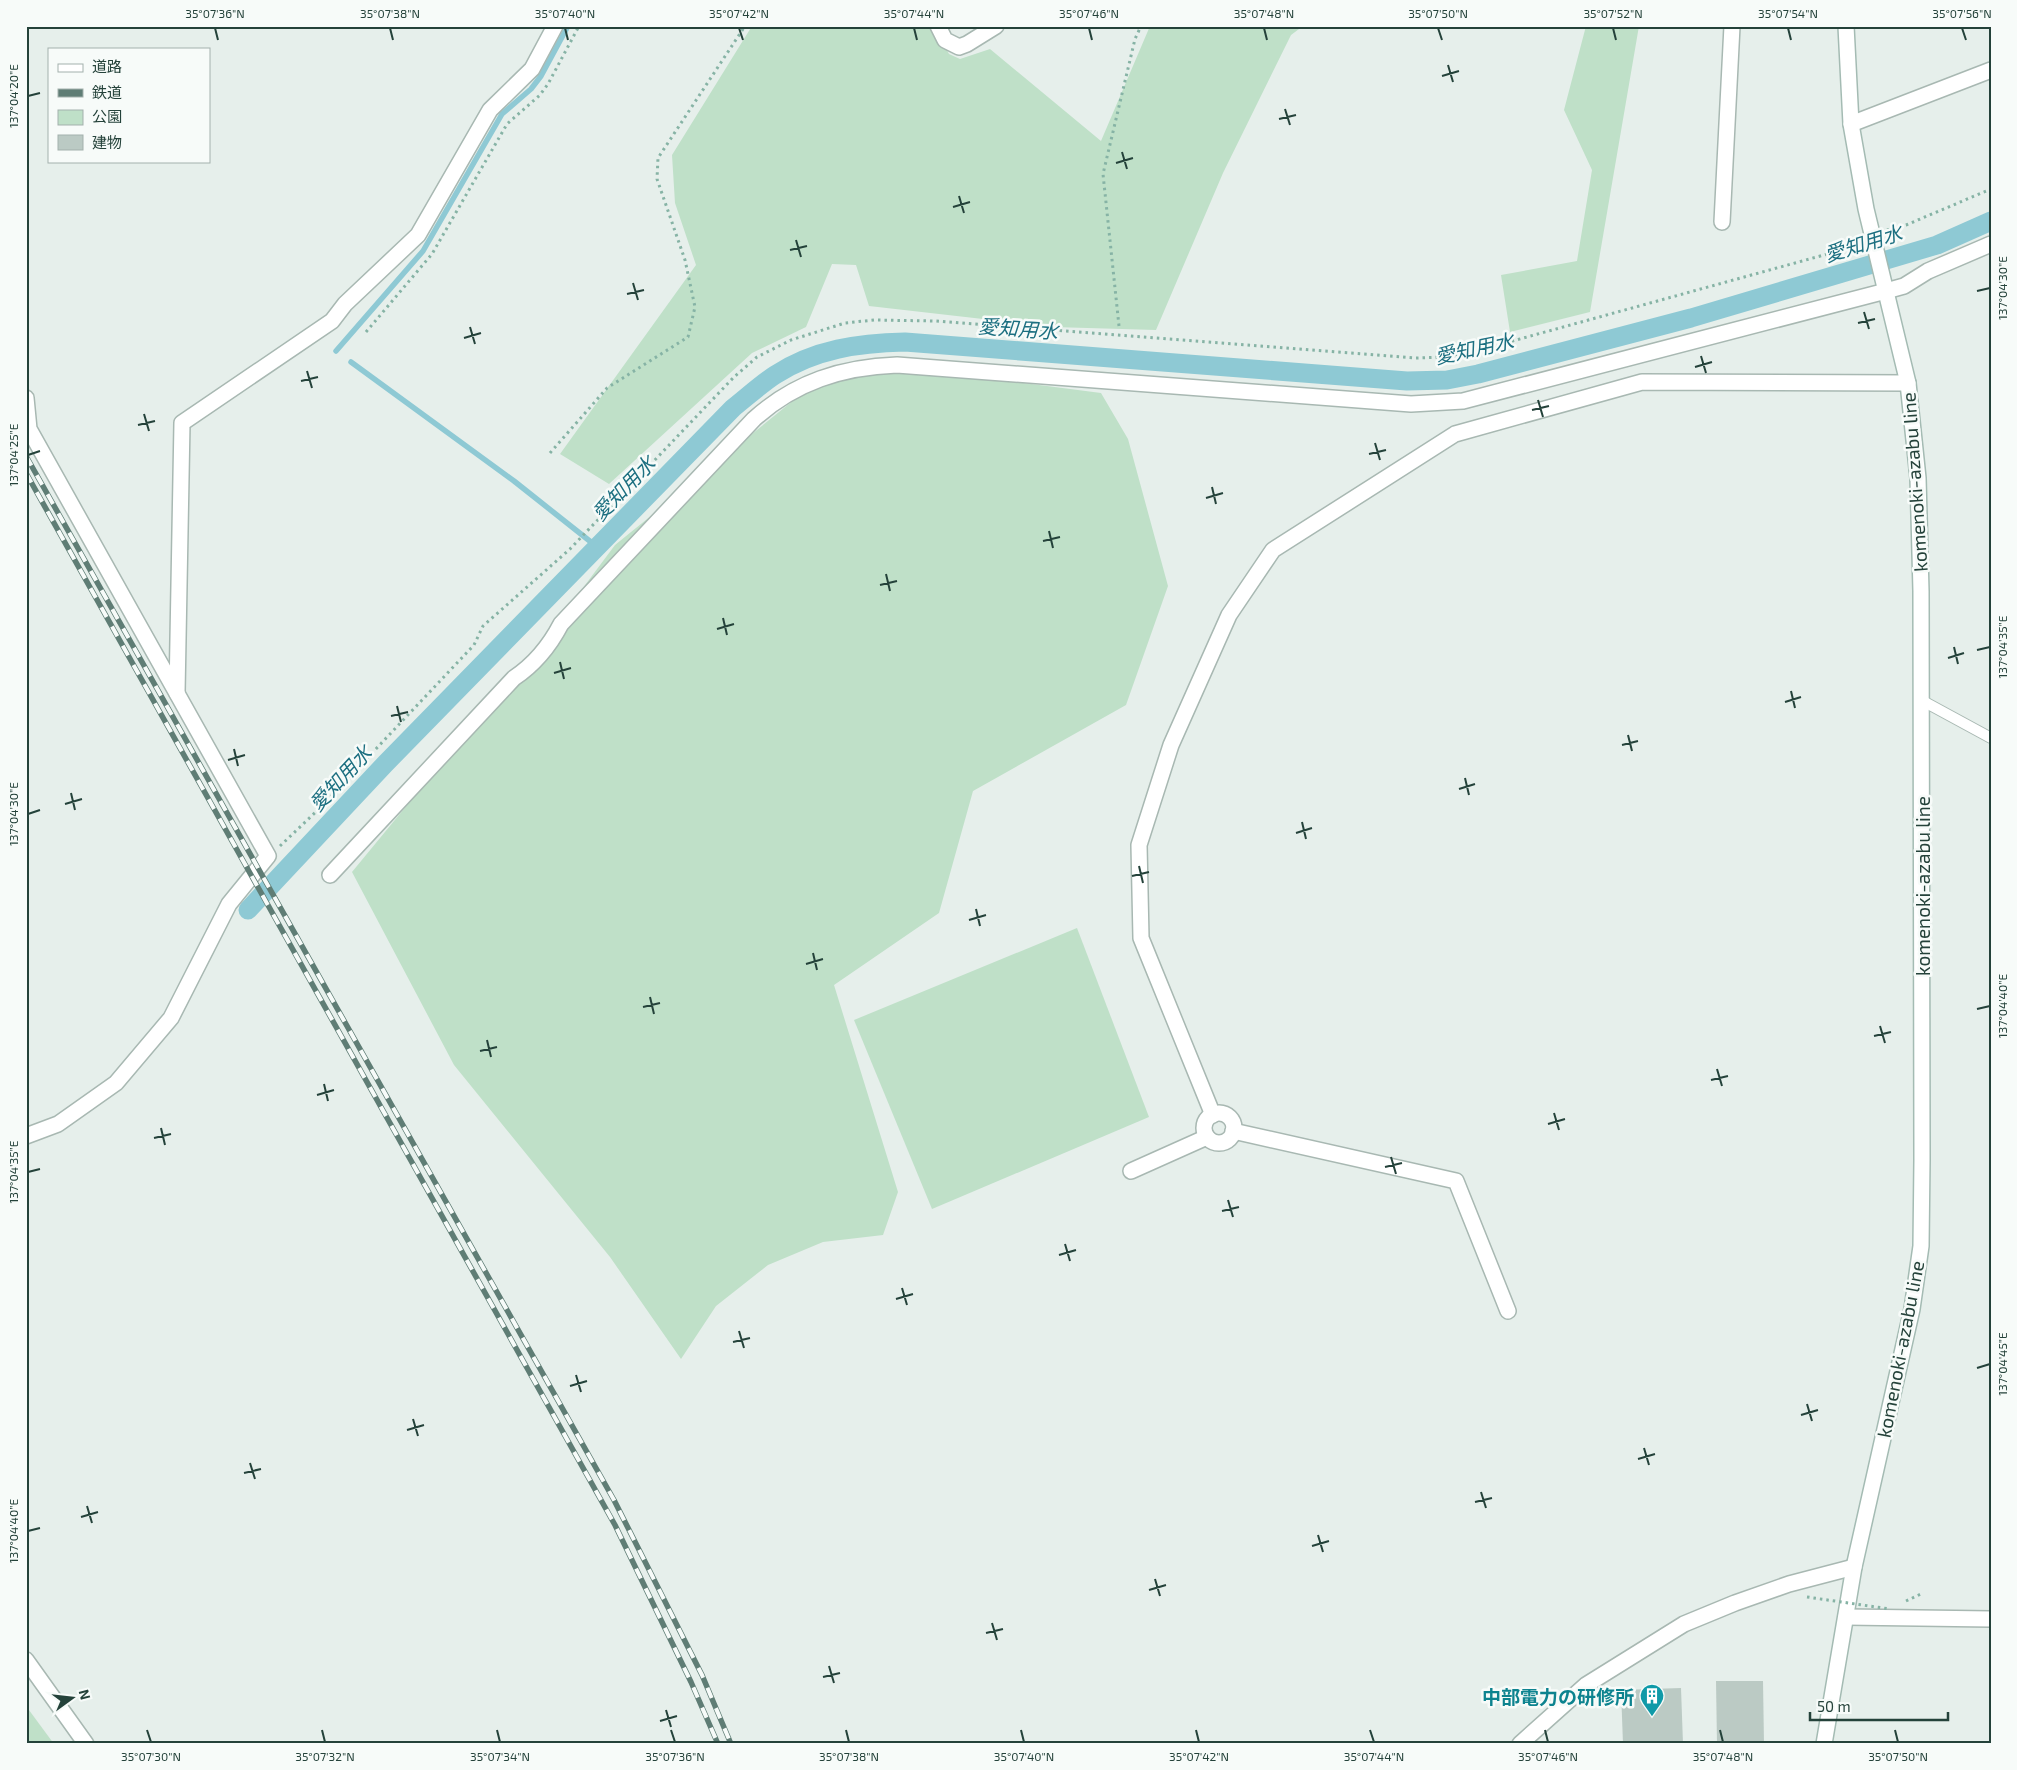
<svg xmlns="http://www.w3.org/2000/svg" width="2017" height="1770" font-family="'Exo 2','Noto Sans JP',sans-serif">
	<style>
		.green { fill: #bfe0c8 }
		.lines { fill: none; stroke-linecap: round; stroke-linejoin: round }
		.stream { stroke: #8ec9d4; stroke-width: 5.5 }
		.canal { stroke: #8ec9d4; stroke-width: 19 }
		.building { fill: #bbcac4 }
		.lane-casing { stroke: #a8b8b2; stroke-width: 12 }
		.street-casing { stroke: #a8b8b2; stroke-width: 18 }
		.secondary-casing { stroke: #a4bbb3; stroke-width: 18 }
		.path { stroke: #86b3a5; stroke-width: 3; stroke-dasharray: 2.5 4; stroke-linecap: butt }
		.lane { stroke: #fff; stroke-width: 10 }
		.street { stroke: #fff; stroke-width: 15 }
		.secondary { stroke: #fff; stroke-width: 15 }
		.rail-casing { stroke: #5f7d75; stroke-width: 5.5 }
		.rail { stroke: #f7fbf9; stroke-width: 4; stroke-dasharray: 11; stroke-linecap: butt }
		.path-bridge { stroke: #86b3a5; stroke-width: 3; stroke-dasharray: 2.5 4; stroke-linecap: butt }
		.ticks { fill: none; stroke: #24423a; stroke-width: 2 }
		.labels { text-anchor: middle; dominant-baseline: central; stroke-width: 5; stroke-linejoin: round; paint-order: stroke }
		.street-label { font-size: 19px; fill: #24423a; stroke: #f7fbf9 }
		.culture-label { font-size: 19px; font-weight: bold; fill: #0d838f; stroke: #f7fbf9; text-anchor: end }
		.water-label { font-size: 20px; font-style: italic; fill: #1c6f80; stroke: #f7fbf9 }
		.neatline { fill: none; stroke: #24423a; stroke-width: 2 }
		.ticks-label { font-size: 12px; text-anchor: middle; fill: #24423a }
	</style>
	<rect width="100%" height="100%" fill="#e6efeb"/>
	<g class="green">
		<path d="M752 26H934L949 54 960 59 990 49 1101 141 1150 26H1303L1291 35 1223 173 1156 330 1053 327 869 306 856 265 832 264 806 327 752 353 609 484 560 454 696 265 675 203 672 155Z"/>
		<path d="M1586 26H1639L1590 312 1510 332 1501 275 1577 261 1592 170 1564 110Z"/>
		<path d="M902 367 1101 393 1128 439 1168 586 1126 705 973 791 939 913 834 985 898 1192 883 1235 823 1242 768 1265 716 1306 681 1359 610 1257 454 1065 352 872 553 628 615 545 816 382Z"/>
		<path d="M1077 928 1149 1117 932 1209 854 1020Z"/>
		<path d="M26 1706 54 1744H26Z"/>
	</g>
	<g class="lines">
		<g class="stream">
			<path d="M336 351 423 251 502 114 531 89 541 76 568 26"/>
			<path d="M351 362 514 481 596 546"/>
		</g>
		<path class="canal" d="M248 910 385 764 733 408C747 397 761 384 775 375 815 349 859 343 905 342L1407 381 1447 380 1478 374 1691 318 1937 245 1991 221"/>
	</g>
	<g class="building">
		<path d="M1716 1681H1763L1764 1744H1717Z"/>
		<path d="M1681 1688 1683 1744H1623L1621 1690Z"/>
	</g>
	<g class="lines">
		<defs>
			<path id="lane" d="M1921 700 1991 738"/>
			<g id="street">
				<path d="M938 26 945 40 959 47 967 44 996 26"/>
				<path d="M1851 124 1991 70"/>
				<path d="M1722 222 1732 26"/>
				<path d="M26 398 29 429 268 856 229 904 171 1018 116 1083 58 1124 26 1136"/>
				<path d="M177 693 182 423 332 321 345 304 418 235 490 110 532 69 555 26"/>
				<path d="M330 875 514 678C535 664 549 647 561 624L754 419C795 382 842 367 897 365L1411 404 1463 401 1886 291 1904 286 1928 271 1991 244"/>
				<circle cx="1219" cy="1128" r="15"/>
				<path d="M1213 1115 1141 938 1139 845 1171 745 1229 615 1273 550 1455 434 1642 382 1908 383"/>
				<path d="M1233 1131 1456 1181 1508 1311"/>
				<path d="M1131 1171 1207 1137"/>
				<path d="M1846 1617 1991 1619"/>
				<path d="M26 1660 86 1744"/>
				<path d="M1520 1744 1586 1685 1684 1624 1735 1603 1789 1584 1854 1567"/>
			</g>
			<path id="secondary" d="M1824 1744 1854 1567 1912 1309 1921 1246 1922 1160 1921 591 1918 478 1908 383 1866 209 1851 124 1846 26"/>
		</defs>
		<use href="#lane" class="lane-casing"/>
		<use href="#street" class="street-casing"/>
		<use href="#secondary" class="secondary-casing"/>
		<g class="path">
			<path d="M1887 230 1906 225 1991 189"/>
			<path d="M1119 326 1103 174 1135 39 1141 26"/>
			<path d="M366 332 432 254 507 124 540 95 548 84 579 26"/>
			<path d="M550 453 607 388 688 337 695 307 685 260 657 179 658 158 745 26"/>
			<path d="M280 846 322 806 474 645 483 626 570 549 734 377 757 357 791 340 845 323 874 320 935 321 1415 358 1445 357 1498 345 1842 250 1857 239"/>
			<path d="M1906 1601 1921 1594"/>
		</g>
		<use href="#lane" class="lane"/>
		<use href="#street" class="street"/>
		<use href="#secondary" class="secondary"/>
		<defs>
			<g id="rail">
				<path d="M26 456 614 1500 702 1675 731 1744"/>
				<path d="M26 473 615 1525 691 1682 718 1744"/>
			</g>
		</defs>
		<use href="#rail" class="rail-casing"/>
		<use href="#rail" class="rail"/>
		<path class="path-bridge" d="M1807 1597 1890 1609"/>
	</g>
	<path class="ticks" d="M215 28 218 40M390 28 393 40M565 28 568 40M739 28 743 40M914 28 917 40M1089 28 1092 40M1264 28 1267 40M1438 28 1442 40M1613 28 1616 40M1788 28 1791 40M1962 28 1966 40M1448 65 1453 82M1442 76 1459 71M28 96 40 93M1285 109 1290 125M1279 119 1296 115M1122 152 1127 169M1116 163 1133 158M959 196 964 213M953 207 970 202M796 240 801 257M790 250 807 246M633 283 638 300M1977 291 1990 288M627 294 644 290M1864 312 1869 329M1858 323 1875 319M470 327 475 344M464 338 481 333M1701 356 1706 373M1695 367 1712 362M307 371 312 388M301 381 318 377M1538 400 1543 417M1532 410 1549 406M144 414 149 431M138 425 155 421M1375 443 1380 460M1369 454 1386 450M28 455 40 451M1212 487 1216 504M1206 498 1223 493M1049 531 1053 548M1043 541 1060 537M886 574 890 591M880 585 897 581M723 618 727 635M717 629 734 624M1954 647 1958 664M1977 650 1990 647M1948 658 1964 653M560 662 564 679M554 673 571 668M1791 691 1795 708M1785 702 1801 697M397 706 401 722M391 716 408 712M1628 735 1632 751M1622 745 1638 741M234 749 238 766M228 760 245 755M1465 778 1469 795M1459 789 1475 784M71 793 75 810M65 804 82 799M28 814 40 810M1302 822 1306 839M1296 833 1312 828M1139 866 1143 883M1132 876 1149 872M976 909 980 926M969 920 986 915M813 953 817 970M806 964 823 959M650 997 654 1014M643 1007 660 1003M1977 1009 1990 1006M1880 1026 1885 1043M1874 1036 1891 1032M487 1040 491 1057M480 1051 497 1047M1717 1069 1722 1086M1711 1080 1728 1076M324 1084 328 1101M317 1095 334 1090M1554 1113 1559 1130M1548 1124 1565 1119M161 1128 165 1145M154 1138 171 1134M1391 1157 1396 1174M1385 1167 1402 1163M28 1172 40 1169M1228 1200 1233 1217M1222 1211 1239 1207M1065 1244 1070 1261M1059 1255 1076 1250M902 1288 907 1305M896 1299 913 1294M739 1331 744 1348M733 1342 750 1338M1977 1368 1990 1364M576 1375 581 1392M570 1386 587 1381M1807 1404 1812 1421M1801 1415 1818 1410M413 1419 418 1436M407 1430 424 1425M1644 1448 1649 1465M1638 1459 1655 1454M250 1463 255 1479M244 1473 261 1469M1481 1492 1486 1508M1475 1502 1492 1498M87 1506 92 1523M81 1517 98 1512M28 1531 40 1528M1318 1535 1323 1552M1312 1546 1329 1541M1155 1579 1160 1596M1149 1590 1166 1585M992 1623 997 1640M986 1633 1003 1629M829 1666 834 1683M823 1677 840 1673M666 1710 671 1727M660 1721 677 1716M147 1730 151 1742M322 1730 325 1742M497 1730 500 1742M671 1730 675 1742M846 1730 849 1742M1021 1730 1024 1742M1196 1730 1199 1742M1370 1730 1374 1742M1545 1730 1548 1742M1720 1730 1723 1742M1895 1730 1898 1742"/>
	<defs>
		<symbol id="building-pin" viewBox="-11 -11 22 30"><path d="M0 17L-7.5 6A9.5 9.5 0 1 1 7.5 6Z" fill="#0f9aa8" stroke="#f7fbf9"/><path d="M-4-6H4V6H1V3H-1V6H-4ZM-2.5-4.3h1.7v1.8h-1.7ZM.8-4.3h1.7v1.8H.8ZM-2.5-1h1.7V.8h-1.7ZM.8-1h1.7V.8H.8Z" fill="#fff"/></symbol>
	</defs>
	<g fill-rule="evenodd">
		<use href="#building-pin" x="1638" y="1682" width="28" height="38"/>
	</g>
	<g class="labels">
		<g class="street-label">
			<text transform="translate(1914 482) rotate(-94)">komenoki-azabu line</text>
			<text transform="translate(1922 886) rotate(-90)">komenoki-azabu line</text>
			<text transform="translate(1900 1349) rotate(-79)">komenoki-azabu line</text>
		</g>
		<g class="culture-label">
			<text x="1634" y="1696">中部電力の研修所</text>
		</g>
		<g class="water-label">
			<text transform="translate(1863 243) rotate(-17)">愛知用水</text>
			<text transform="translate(1018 328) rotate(4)">愛知用水</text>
			<text transform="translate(1474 348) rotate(-12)">愛知用水</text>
			<text transform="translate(623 488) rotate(-46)">愛知用水</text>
			<text transform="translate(340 778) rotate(-47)">愛知用水</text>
		</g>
	</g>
	<rect width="2017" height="1770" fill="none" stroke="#f7fbf9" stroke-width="55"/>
	<rect x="48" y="48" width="162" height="115" fill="#f7fbf9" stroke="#a3b1ad"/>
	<rect x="58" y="64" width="25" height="8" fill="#ffffff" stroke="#a3b1ad"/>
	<text x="92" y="72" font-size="15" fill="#24423a">道路</text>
	<rect x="58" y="89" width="25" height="8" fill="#5f7d75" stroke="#a3b1ad"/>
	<text x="92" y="98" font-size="15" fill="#24423a">鉄道</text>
	<rect x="58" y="110" width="25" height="15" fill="#bfe0c8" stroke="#a3b1ad"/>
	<text x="92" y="122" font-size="15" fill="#24423a">公園</text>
	<rect x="58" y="135" width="25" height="15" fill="#bbcac4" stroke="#a3b1ad"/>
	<text x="92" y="148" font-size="15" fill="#24423a">建物</text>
	<g transform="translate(72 1698) rotate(75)" stroke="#f7fbf9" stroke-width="4" paint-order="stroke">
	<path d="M0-4L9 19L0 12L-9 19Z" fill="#24423a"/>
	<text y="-8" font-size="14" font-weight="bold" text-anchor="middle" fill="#24423a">N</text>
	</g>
	<path d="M1810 1712v8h138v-8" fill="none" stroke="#24423a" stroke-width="2.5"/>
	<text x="1817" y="1712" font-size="15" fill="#24423a" stroke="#f7fbf9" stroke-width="4" paint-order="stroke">50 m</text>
	<rect x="28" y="28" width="1962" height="1714" class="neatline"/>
	<g class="ticks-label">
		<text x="215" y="18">35°07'36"N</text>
		<text x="390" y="18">35°07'38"N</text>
		<text x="565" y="18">35°07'40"N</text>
		<text x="739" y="18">35°07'42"N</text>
		<text x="914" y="18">35°07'44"N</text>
		<text x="1089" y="18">35°07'46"N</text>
		<text x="1264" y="18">35°07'48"N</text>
		<text x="1438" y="18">35°07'50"N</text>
		<text x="1613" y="18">35°07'52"N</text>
		<text x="1788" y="18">35°07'54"N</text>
		<text x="1962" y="18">35°07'56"N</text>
		<text transform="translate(14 96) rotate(-90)" y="4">137°04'20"E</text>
		<text transform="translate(2003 288) rotate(-90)" y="4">137°04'30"E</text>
		<text transform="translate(14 455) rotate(-90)" y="4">137°04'25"E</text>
		<text transform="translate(2003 647) rotate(-90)" y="4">137°04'35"E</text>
		<text transform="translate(14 814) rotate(-90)" y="4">137°04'30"E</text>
		<text transform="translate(2003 1006) rotate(-90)" y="4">137°04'40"E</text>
		<text transform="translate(14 1172) rotate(-90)" y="4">137°04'35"E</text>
		<text transform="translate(2003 1364) rotate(-90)" y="4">137°04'45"E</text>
		<text transform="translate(14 1531) rotate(-90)" y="4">137°04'40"E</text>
		<text x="151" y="1761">35°07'30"N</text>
		<text x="325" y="1761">35°07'32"N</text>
		<text x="500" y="1761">35°07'34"N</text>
		<text x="675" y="1761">35°07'36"N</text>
		<text x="849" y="1761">35°07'38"N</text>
		<text x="1024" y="1761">35°07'40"N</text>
		<text x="1199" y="1761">35°07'42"N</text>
		<text x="1374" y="1761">35°07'44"N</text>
		<text x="1548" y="1761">35°07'46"N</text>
		<text x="1723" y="1761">35°07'48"N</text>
		<text x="1898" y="1761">35°07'50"N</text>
	</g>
</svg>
